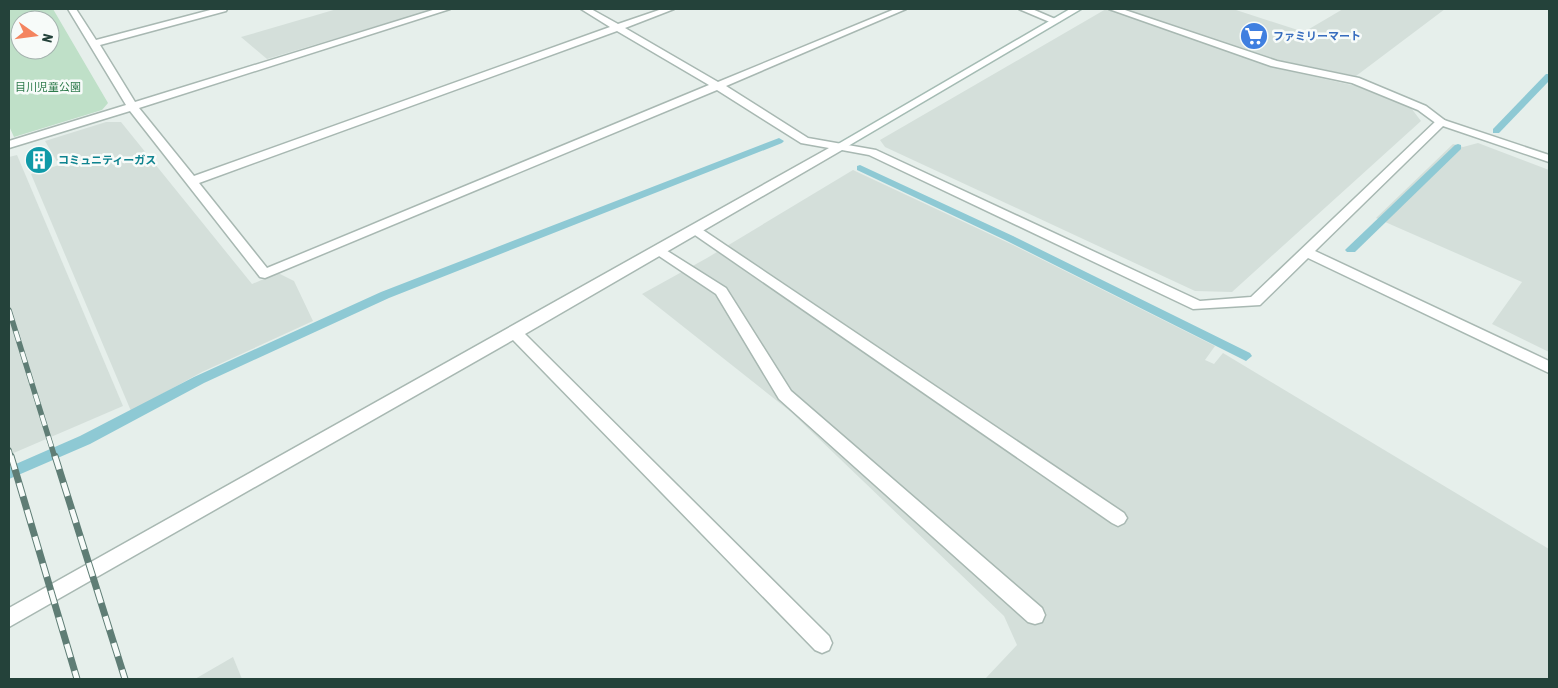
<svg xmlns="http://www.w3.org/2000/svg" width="1558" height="688" font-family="'Asap Condensed','Noto Sans JP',sans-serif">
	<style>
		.built { fill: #d4dfda }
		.green { fill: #bfe0c8; fill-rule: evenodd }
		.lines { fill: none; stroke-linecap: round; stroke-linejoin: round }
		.stream { fill: #8ec9d4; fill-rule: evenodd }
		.lane-casing { stroke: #a8b8b2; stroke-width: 3 }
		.street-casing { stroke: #a8b8b2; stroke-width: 3 }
		.secondary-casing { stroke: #a4bbb3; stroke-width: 3 }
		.lane { fill: #fff; fill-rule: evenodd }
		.street { fill: #fff; fill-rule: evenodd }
		.secondary { fill: #fff; fill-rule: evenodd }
		.rail-far1-casing { stroke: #5f7d75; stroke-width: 5.5 }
		.rail-casing { stroke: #5f7d75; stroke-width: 7 }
		.rail-far1 { stroke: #f7fbf9; stroke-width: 4; stroke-dasharray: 11; stroke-linecap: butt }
		.rail { stroke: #f7fbf9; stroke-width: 5; stroke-dasharray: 14; stroke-linecap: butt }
		.labels { text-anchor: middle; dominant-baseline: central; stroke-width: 5; stroke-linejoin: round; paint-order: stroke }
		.far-shop-label { font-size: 11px; font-weight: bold; fill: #366cbe; stroke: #f7fbf9; text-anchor: start }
		.far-park-label { font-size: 11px; fill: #2d7a4b; stroke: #f7fbf9 }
		.far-culture-label { font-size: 11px; font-weight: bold; fill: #0d838f; stroke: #f7fbf9; text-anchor: start }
	</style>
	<rect width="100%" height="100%" fill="#e6efeb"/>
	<g class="built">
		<path d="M337 9H434L267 59 241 37Z"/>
		<path d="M1106 9 1280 69 1356 86 1411 108 1421 121 1232 292 1195 291 885 147 880 140Z"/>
		<path d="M1120 9H1233L1304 32 1343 9H1445L1356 76 1263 57Z"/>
		<path d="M106 122H121L252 284 278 273 294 281 313 321 202 372 131 411 31 174 59 165 45 141Z"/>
		<path d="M1478 143 1549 170V352L1492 324 1522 282 1376 218 1453 144 1463 147Z"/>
		<path d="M17 155 123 406 9 455V157Z"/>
		<path d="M853 170 1013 245 1215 346 1205 360 1214 364 1223 353 1549 549V679H985L1017 645 1004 616 791 412 642 294 707 258Z"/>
		<path d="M233 657 242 679H195Z"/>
	</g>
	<path class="green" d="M15 9H53L108 103 102 110 14 137 9 126V10ZM20 20H50V50H20Z"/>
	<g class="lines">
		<g class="stream">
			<path d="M1546 74H1549V81L1499 133H1493V129Z"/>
			<path d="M779 138 784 141 782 143 389 298 204 383 90 444 9 479V467L80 436 194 377 381 292Z"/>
			<path d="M1458 144 1461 145V149L1355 252H1347L1345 250 1347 248 1455 145Z"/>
			<path d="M860 165 1013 236 1250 353 1252 356 1246 361 1242 359 1005 240 857 170V166Z"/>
		</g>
		<defs>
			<g id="lane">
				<path d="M1109 9H1122L1277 61 1359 78 1426 106 1447 122 1445 124H1437L1418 110 1352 83 1271 66Z"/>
				<path d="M697 226 1124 513 1127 518 1124 523 1118 526 1112 523 692 233 691 230Z"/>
				<path d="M661 247 726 288 791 391 1042 608 1045 615 1042 622 1035 624 1028 622 779 399 716 294 656 254 654 251 656 248Z"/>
			</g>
			<g id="street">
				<path d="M68 9H76L96 40 214 9H227L226 11 100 45 135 102 436 9H450L139 108 194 176 610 27 581 9H591L618 24 662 9H674L625 28 718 82 895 9H906L726 86 808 138 876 150 1200 301 1251 297 1437 120 1441 119 1549 155V162L1443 126 1315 251 1549 361V373L1308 258 1260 305 1193 309 869 155 842 150 525 334 829 636 832 643 829 650 822 653 815 650 513 340 9 627V608L829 148 801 143 717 90 265 278 260 277 130 111 9 148V141L126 105ZM617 31 709 85 267 268 199 183Z"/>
				<path d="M1019 9H1032L1060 21 1052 23Z"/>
			</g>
			<path id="secondary" d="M1070 9H1081L843 149 839 150 833 147Z"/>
		</defs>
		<use href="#lane" class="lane-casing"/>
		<use href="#street" class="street-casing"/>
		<use href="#secondary" class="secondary-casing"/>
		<use href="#lane" class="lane"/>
		<use href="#street" class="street"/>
		<use href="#secondary" class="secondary"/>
		<defs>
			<g id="rail-far1">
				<path d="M9 310 55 458"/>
				<path d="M9 450 11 458"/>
			</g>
			<g id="rail">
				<path d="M11 456 77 679"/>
				<path d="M55 456 125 679"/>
			</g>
		</defs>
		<use href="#rail-far1" class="rail-far1-casing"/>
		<use href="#rail" class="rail-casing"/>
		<use href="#rail-far1" class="rail-far1"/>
		<use href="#rail" class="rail"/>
	</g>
	<defs>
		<symbol id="supermarket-disc" viewBox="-11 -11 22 22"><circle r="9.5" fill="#3f7fe0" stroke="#f7fbf9"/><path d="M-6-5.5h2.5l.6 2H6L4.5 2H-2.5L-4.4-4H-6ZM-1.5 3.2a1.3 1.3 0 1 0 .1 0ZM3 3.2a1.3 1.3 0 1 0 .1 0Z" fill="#fff"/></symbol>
		<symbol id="building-disc" viewBox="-11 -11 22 22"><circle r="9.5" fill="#0f9aa8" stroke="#f7fbf9"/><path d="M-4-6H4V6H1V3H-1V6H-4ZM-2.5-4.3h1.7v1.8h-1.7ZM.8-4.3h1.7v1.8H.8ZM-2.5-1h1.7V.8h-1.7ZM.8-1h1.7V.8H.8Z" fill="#fff"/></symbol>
	</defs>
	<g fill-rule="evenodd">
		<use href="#supermarket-disc" x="1238" y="20" width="32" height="32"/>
		<use href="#building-disc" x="23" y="144" width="32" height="32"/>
	</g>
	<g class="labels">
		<g class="far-shop-label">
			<text x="1273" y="36">ファミリーマート</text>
		</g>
		<g class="far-park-label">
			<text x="48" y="87">目川児童公園</text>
		</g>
		<g class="far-culture-label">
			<text x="58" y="160">コミュニティーガス</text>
		</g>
	</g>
	<rect width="1558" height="688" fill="none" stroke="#24423a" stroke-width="20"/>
	<g transform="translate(35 35) rotate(104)"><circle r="24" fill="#f7fbf9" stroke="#a3b1ad"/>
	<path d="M0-4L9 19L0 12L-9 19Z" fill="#f4845f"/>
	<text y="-8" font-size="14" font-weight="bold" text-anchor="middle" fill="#24423a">N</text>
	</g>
</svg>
